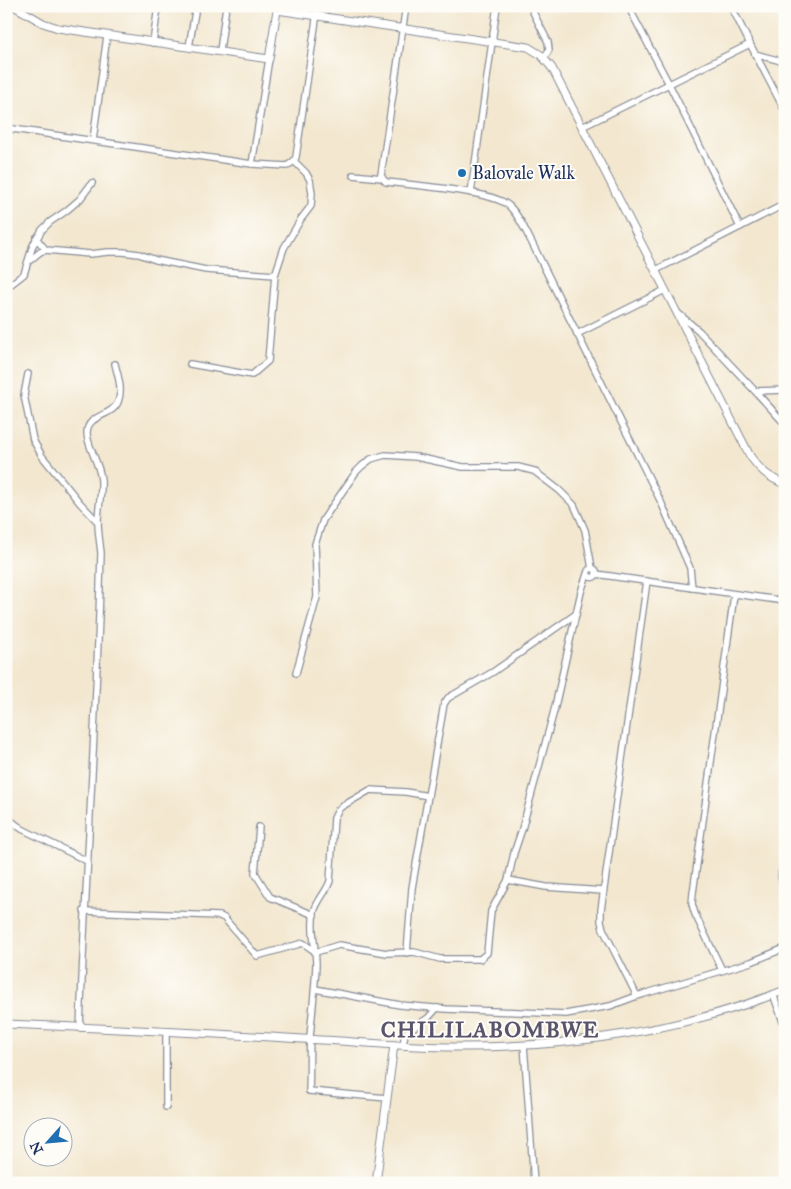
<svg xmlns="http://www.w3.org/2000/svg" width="791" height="1189" font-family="'IM FELL Great Primer',serif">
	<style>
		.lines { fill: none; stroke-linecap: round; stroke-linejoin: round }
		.minor-casing { stroke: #878b96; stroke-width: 8 }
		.tertiary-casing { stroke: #878b96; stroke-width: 9 }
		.minor { stroke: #fff; stroke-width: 5.5 }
		.tertiary { stroke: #fff; stroke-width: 7 }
		.poi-dot { fill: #1f6fb2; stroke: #fdfcf7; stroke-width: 2 }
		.labels { text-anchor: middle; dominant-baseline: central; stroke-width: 4; stroke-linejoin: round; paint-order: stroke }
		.poi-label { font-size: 18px; fill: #1b2f5e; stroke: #fdfcf7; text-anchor: start }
		.district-label { font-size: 22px; font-weight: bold; letter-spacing: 1px; fill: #5a546c; stroke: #fdfcf7 }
	</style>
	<rect width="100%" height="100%" fill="#fdfcf7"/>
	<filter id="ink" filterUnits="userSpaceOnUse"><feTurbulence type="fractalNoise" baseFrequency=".02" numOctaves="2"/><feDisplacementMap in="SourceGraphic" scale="10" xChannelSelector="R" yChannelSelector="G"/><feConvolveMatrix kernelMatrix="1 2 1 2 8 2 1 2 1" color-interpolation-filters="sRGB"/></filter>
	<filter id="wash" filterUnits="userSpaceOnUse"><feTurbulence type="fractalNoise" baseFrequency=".0096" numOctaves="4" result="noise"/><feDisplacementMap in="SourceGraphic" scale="20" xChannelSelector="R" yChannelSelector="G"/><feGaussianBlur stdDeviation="1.12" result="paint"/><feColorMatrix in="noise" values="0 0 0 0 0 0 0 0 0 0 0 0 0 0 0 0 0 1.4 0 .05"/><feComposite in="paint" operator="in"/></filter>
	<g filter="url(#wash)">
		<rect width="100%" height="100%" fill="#f3e7cf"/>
	</g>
	<g filter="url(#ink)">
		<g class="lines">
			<defs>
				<g id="minor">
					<path d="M406 6 381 175 383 179 386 182C412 185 491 191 508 205 519 215 526 232 533 245L661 502 690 568 692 588"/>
					<path d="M530 6 548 42 549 50 544 58"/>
					<path d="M628 6 669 84 740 227"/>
					<path d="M731 6 750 44"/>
					<path d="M153 43 158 6"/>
					<path d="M189 47 196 6"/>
					<path d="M220 51 226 6"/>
					<path d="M755 54 785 62"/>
					<path d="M582 127 750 44 785 111"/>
					<path d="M6 128 252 164 287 166 294 161 296 157 318 6"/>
					<path d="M93 140 107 36"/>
					<path d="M252 164 269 59"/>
					<path d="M353 175 382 178"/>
					<path d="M471 193 497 6"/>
					<path d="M36 238 46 250"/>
					<path d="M28 262 40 252 46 250 90 254 108 252H123L139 254 156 260 206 270 275 275"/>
					<path d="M656 270 785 204"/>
					<path d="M6 288 24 274 33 245 42 230 50 222 66 211 80 199 92 183"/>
					<path d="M679 314 699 331 755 391 785 390"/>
					<path d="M577 334 665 290"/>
					<path d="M190 364 252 375 268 361 275 275 284 248 301 219 311 206 312 193 310 180 306 173 294 161"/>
					<path d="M28 374 24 395 33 440 42 456 80 503 98 522"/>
					<path d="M755 391 785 424"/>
					<circle cx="592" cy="573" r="4.5"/>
					<path d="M596 574 785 601"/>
					<path d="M296 673 317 597 315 544 323 520 329 511 356 472 362 466 371 459 385 455 401 456 416 457 463 467H518L534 471 559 490 574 505 585 530 592 568"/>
					<path d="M6 817 22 829 87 861"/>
					<path d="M259 827 255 873 270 897 314 915"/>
					<path d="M785 851 781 876 785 897"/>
					<path d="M508 880 546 887 603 891"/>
					<path d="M84 911 220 916 224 918 257 956 303 943 316 952"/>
					<path d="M316 952 339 945 387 953 414 952 440 959H480L487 953 491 911 508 880 514 853 522 829 554 711 581 592 587 574"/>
					<path d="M407 953 412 888 444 704 448 698 493 672 576 614"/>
					<path d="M722 970 695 914 692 904 693 893 734 595"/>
					<path d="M315 989 400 1005 446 1009 566 1014 610 1006 637 996 751 962 785 948"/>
					<path d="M773 994 785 1027"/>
					<path d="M637 996 603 929 601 921V910L647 581"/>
					<path d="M80 1028C86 869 97 711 101 553 100 543 98 532 98 522 98 508 102 494 101 480 100 464 87 446 87 433 87 414 112 417 118 402 123 390 118 376 115 364"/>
					<path d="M403 1045 405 1033 428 1018 437 1008"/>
					<path d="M524 1045 534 1183"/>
					<path d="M387 1098 309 1091C310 1073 309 1055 310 1037 312 1013 315 989 316 965 316 947 310 929 314 912 317 900 326 893 330 881L334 818 338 810 341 807 370 790 406 792 428 796"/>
					<path d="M166 1107V1032"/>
					<path d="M649 1183H650"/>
				</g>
				<g id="tertiary">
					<path d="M14 6 43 23 58 28 269 59 277 10"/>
					<path d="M278 6 277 10 528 47 541 55 552 68 750 456C760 470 769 478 785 484"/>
					<path d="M6 1024C105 1028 204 1033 302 1039 353 1041 405 1047 456 1047 564 1048 684 1031 785 990"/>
					<path d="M376 1183 394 1045"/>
				</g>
			</defs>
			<use href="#minor" class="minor-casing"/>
			<use href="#tertiary" class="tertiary-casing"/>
			<use href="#minor" class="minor"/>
			<use href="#tertiary" class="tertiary"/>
		</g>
	</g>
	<circle class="poi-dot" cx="462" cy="173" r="5"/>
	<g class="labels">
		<g class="poi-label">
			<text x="472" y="173">Balovale Walk</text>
		</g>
		<g class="district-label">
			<text x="490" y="1029">CHILILABOMBWE</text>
		</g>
	</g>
	<rect width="791" height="1189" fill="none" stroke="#fdfcf7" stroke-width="25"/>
	<g transform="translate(48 1142) rotate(243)"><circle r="24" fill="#fdfcf7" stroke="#a3aaba"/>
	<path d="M0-4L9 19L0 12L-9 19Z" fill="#1f6fb2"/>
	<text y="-8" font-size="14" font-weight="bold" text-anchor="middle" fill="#1b2f5e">N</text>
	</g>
</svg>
